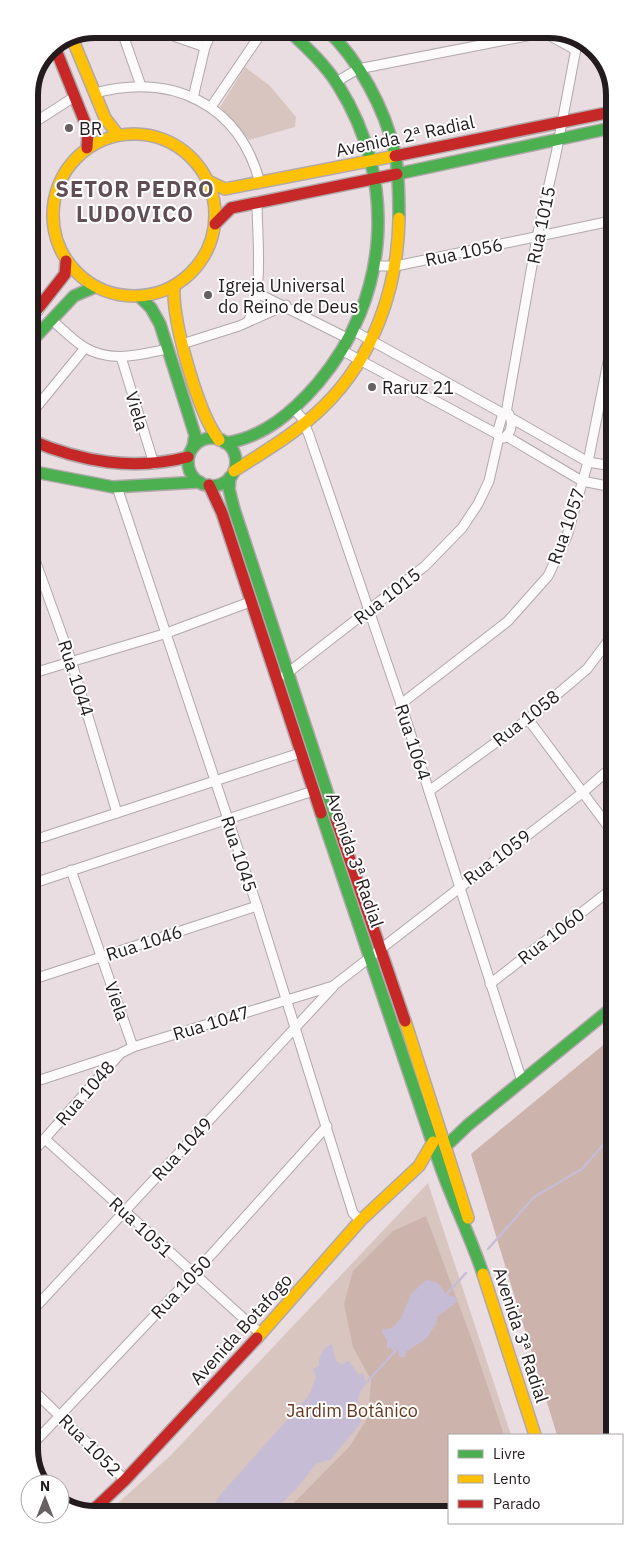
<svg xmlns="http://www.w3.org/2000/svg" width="643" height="1544" font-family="'IBM Plex Sans',sans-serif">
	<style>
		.green { fill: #d8c5c0 }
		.forest { fill: #ccb3ab }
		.water { fill: #c7bcd6 }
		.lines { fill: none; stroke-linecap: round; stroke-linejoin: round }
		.stream { stroke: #c7bcd6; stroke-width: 2.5 }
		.street-casing { stroke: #b1a8ab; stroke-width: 11 }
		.fast-casing { stroke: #b1a8ab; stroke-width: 14 }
		.slow-casing { stroke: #b1a8ab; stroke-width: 14 }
		.jam-casing { stroke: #b1a8ab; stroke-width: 14 }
		.street { stroke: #fcfafa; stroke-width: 9 }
		.fast { stroke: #4caf50; stroke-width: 11 }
		.slow { stroke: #ffc107; stroke-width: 11 }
		.jam { stroke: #c62828; stroke-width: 11 }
		.poi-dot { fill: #685f62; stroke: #fff; stroke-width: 2 }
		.labels { text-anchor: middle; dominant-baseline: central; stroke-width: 4; stroke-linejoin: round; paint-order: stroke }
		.poi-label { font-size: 18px; fill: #231b1e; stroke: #fff; text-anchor: start }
		.street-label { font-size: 18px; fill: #231b1e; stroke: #fff }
		.park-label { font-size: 18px; fill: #67361c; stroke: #fff }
		.district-label { font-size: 22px; font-weight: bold; letter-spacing: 1px; fill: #604d55; stroke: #fff }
		.rim { fill: none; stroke: #231b1e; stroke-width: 6 }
	</style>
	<rect width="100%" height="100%" fill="#e9dde1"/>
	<g class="green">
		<path d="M245 67 270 86 296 117 295 127 249 140 220 107Z"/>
		<path d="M428 1183 511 1435H449V1513L105 1515 171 1455Z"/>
	</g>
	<g class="forest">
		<path d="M613 1037 614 1435H557L471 1154Z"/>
		<path d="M426 1216 472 1340 504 1435H449V1513L283 1514 350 1446 368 1417 371 1380 353 1347 344 1304 353 1271 393 1231Z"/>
	</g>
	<g class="water">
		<path d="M426 1280 438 1283 447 1295 456 1297 457 1302 437 1317V1323L426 1339 407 1351 404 1357H399L398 1348 396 1347 394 1352 390 1347 387 1349V1340L382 1332 383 1329 392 1328 401 1318 411 1294Z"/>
		<path d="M332 1344 336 1361 341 1364 349 1361 359 1375 363 1373C368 1384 362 1387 359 1397 356 1405 359 1414 361 1422 352 1435 340 1446 332 1459L316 1464 297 1488 271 1514H208L221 1494 309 1395 316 1377 313 1369 319 1366C318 1356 323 1348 332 1344Z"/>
	</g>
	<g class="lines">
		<g class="stream">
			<path d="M488 1249 534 1197 582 1169 604 1144 613 1136"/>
			<path d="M445 1296 466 1273"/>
			<path d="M363 1386 400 1346"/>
		</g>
		<defs>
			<g id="street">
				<path d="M121 29 141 86"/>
				<path d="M122 31 165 33 205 47"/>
				<path d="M543 32 576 50"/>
				<path d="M336 82 358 69 557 30"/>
				<path d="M95 93C172 73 239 103 260 183"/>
				<path d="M193 98 205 47 213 29"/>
				<path d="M211 107 264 29"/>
				<path d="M29 126 74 97"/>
				<path d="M375 266H396L611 221"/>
				<path d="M257 293 349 339"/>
				<path d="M29 300 39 310"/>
				<path d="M52 320C62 329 73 340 84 347 109 363 141 355 167 349"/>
				<path d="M249 320C264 288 257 237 257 202"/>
				<path d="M354 331 502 413"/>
				<path d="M182 344 239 326 286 305"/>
				<path d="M343 351 497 434"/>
				<path d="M121 357 154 464"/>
				<path d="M293 408 302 418 309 435 401 704 522 1081"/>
				<path d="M503 413 509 414C513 423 512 432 504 438L499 437 497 434Z"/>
				<path d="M506 413 537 237 556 154 578 38"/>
				<path d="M30 415 85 348"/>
				<path d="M511 418 588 462 612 466"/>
				<path d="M506 436 582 481 612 487"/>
				<path d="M117 487 257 906 353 1213 361 1221"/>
				<path d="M30 546 71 660 117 813"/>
				<path d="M30 674 164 634 250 602"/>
				<path d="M285 675 425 566 462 528 478 504 489 481 499 437"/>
				<path d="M401 704 508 621 548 576 567 536 588 462 612 342"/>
				<path d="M528 719 613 833"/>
				<path d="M429 791 528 719 587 669 612 636"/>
				<path d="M31 841 300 753"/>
				<path d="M71 870 133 1047"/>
				<path d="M31 884 313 791"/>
				<path d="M31 980 257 906"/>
				<path d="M490 984 613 888"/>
				<path d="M31 1083 119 1054 133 1047 333 986 582 793 613 766"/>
				<path d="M45 1139 261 1334"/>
				<path d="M31 1154 119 1055"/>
				<path d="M32 1311 333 987"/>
				<path d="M32 1389 125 1480"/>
				<path d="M32 1445 193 1275 327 1126"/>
			</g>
			<g id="fast">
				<path d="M326 29C359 60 385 109 395 153 399 174 399 197 399 218"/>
				<path d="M397 174 611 128"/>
				<path d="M139 296 151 308 160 324 195 435 193 447"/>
				<path d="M29 344 74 296 95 287"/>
				<circle cx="212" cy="462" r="24"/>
				<path d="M225 443C263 438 293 412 318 383 390 298 398 180 338 85 324 63 305 46 287 29"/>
				<path d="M30 471 113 487 200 482"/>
				<path d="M230 477 229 489 234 509 336 819"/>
				<path d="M321 813 441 1168C454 1204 471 1238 483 1274"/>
				<path d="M446 1146 468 1125 613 1007"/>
			</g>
			<g id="slow">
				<path d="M72 38 105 118 118 135"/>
				<circle cx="134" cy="215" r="81"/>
				<path d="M208 181 225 189 395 156"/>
				<path d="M174 286C172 321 198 413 219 440"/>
				<path d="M234 471C265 451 298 432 324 406 374 357 398 287 399 218"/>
				<path d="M405 1021 468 1218"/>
				<path d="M483 1274 535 1435"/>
				<path d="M257 1338 360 1221 419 1166 433 1142"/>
			</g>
			<g id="jam">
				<path d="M54 45 88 130 87 148"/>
				<path d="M395 156 611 112"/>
				<path d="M215 224 231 208 397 174"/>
				<path d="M29 320 65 274 66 261"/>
				<path d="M30 440C82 462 133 471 188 457"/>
				<path d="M209 485 222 513 321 813"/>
				<path d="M336 819 405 1021"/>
				<path d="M88 1515 125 1480 257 1338"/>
			</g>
		</defs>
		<use href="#street" class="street-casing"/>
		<use href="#fast" class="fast-casing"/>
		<use href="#slow" class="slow-casing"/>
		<use href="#jam" class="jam-casing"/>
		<use href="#street" class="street"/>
		<use href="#fast" class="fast"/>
		<use href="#slow" class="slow"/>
		<use href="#jam" class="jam"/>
	</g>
	<g class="poi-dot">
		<circle cx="69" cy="128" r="5"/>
		<circle cx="208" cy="295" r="5"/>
		<circle cx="372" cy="387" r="5"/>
	</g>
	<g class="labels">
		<g class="poi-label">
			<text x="79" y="128">BR</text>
			<text x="218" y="285">Igreja Universal<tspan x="218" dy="21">do Reino de Deus</tspan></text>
			<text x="382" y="387">Raruz 21</text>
		</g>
		<g class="street-label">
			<text transform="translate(405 136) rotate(-12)">Avenida 2ª Radial</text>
			<text transform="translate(541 225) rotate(-78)">Rua 1015</text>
			<text transform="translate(464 252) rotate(-12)">Rua 1056</text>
			<text transform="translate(137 411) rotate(73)">Viela</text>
			<text transform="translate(566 526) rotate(-71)">Rua 1057</text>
			<text transform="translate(387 596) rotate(-38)">Rua 1015</text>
			<text transform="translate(76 678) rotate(72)">Rua 1044</text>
			<text transform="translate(526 718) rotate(-38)">Rua 1058</text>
			<text transform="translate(413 742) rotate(72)">Rua 1064</text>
			<text transform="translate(239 854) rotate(72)">Rua 1045</text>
			<text transform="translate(497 857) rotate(-37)">Rua 1059</text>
			<text transform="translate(355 860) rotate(71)">Avenida 3ª Radial</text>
			<text transform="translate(551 936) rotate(-38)">Rua 1060</text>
			<text transform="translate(144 943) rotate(-18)">Rua 1046</text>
			<text transform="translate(117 1001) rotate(71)">Viela</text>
			<text transform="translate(211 1023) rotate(-17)">Rua 1047</text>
			<text transform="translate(85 1093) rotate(-49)">Rua 1048</text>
			<text transform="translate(182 1149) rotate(-47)">Rua 1049</text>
			<text transform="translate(141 1227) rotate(43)">Rua 1051</text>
			<text transform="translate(181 1287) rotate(-47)">Rua 1050</text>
			<text transform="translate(241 1329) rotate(-48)">Avenida Botafogo</text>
			<text transform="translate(521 1335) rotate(72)">Avenida 3ª Radial</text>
			<text transform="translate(90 1445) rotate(45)">Rua 1052</text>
		</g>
		<g class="park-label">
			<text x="352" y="1410">Jardim Botânico</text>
		</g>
		<g class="district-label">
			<text x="135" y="188">SETOR PEDRO<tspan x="135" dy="25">LUDOVICO</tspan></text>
		</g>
	</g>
	<path d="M0 0H643V1544H0ZM95 38H549A57 57 0 0 1 606 95V1449A57 57 0 0 1 549 1506H95A57 57 0 0 1 38 1449V95A57 57 0 0 1 95 38Z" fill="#fff" fill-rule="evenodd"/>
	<path class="rim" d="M95 38H549A57 57 0 0 1 606 95V1449A57 57 0 0 1 549 1506H95A57 57 0 0 1 38 1449V95A57 57 0 0 1 95 38Z"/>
	<rect x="448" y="1434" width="175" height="90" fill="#ffffff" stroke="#a7a4a5"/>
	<rect x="458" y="1450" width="25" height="8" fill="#4caf50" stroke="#a7a4a5"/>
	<text x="493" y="1459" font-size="15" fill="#231b1e">Livre</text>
	<rect x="458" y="1475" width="25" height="8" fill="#ffc107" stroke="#a7a4a5"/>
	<text x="493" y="1484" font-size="15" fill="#231b1e">Lento</text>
	<rect x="458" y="1500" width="25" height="8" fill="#c62828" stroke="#a7a4a5"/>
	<text x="493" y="1509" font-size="15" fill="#231b1e">Parado</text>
	<g transform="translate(45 1499)"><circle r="24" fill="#ffffff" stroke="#a7a4a5"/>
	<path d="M0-4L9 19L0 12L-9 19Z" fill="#685f62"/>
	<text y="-8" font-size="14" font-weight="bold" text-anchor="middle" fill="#231b1e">N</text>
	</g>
</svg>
